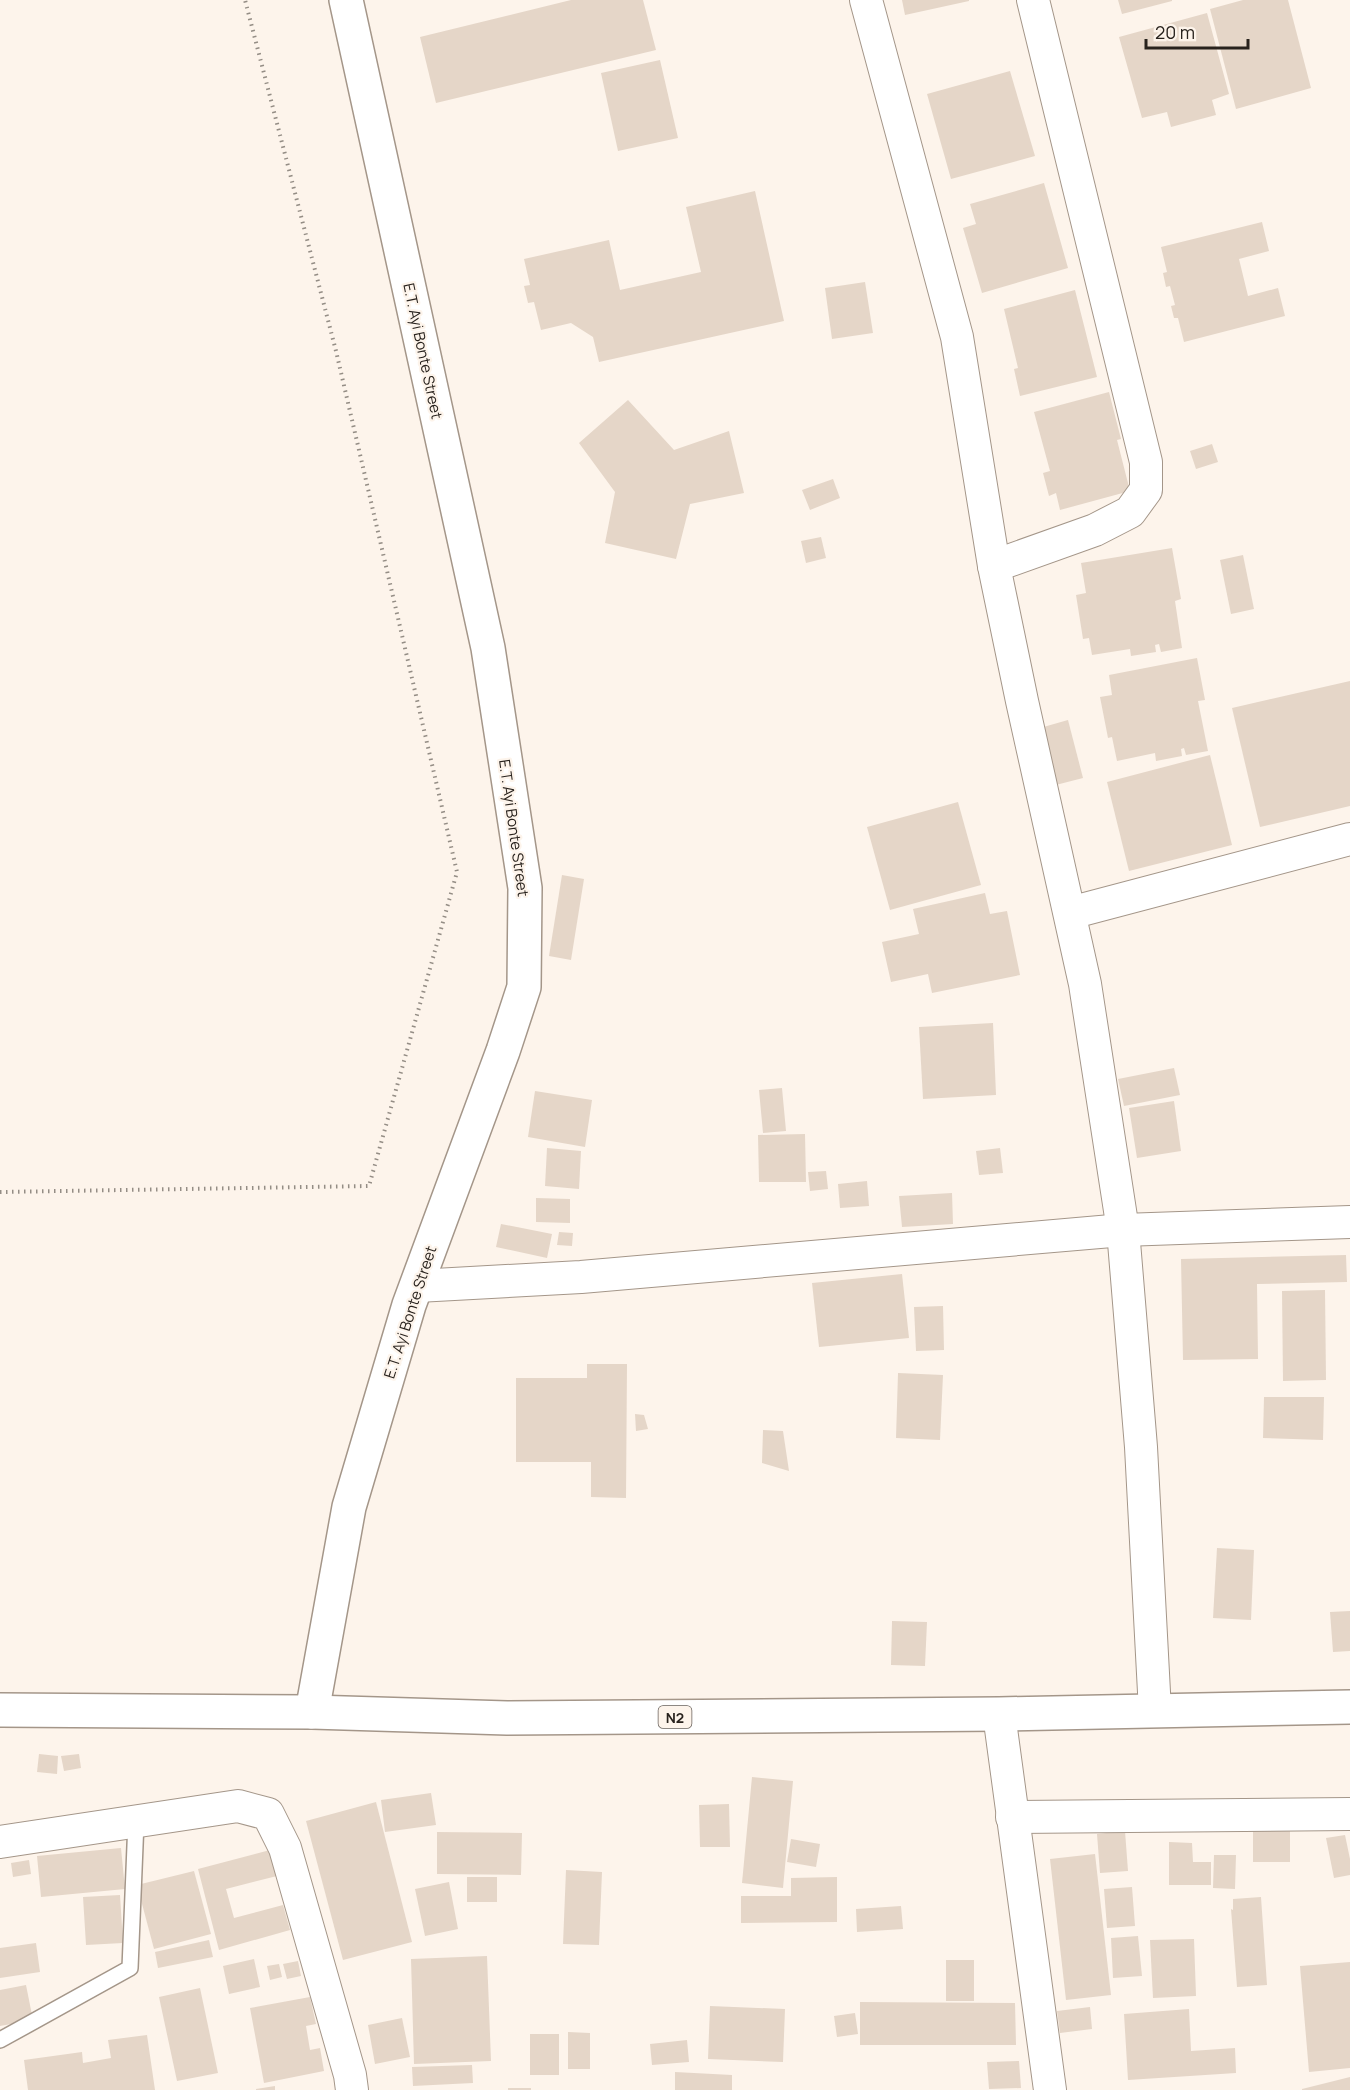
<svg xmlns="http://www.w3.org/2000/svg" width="1350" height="2090" font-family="Manrope,sans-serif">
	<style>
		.building { fill: #e5d6c8 }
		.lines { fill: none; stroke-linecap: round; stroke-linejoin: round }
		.service-casing { stroke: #a49689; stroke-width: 18 }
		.minor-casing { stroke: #a49689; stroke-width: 34 }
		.tertiary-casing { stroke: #a49689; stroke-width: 36 }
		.trunk-casing { stroke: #a49689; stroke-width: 36 }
		.path { stroke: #948d85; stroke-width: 4; stroke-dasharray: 1.5 4.5; stroke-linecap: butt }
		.service { stroke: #fff; stroke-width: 15 }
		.minor { stroke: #fff; stroke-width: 32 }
		.tertiary { stroke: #fff; stroke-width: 33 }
		.trunk { stroke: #fff; stroke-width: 33 }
		.labels { text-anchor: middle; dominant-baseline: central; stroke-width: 4.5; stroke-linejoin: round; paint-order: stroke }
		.shield { fill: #fdf4eb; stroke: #68615b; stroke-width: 1.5 }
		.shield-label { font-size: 14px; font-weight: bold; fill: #28221d }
		.street-label { font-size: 15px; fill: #28221d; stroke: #fdf4eb }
	</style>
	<rect width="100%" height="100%" fill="#fdf4eb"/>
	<g class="building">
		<path d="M571 0H643L656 50 436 103 420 37Z"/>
		<path d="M902 0H969V1L905 15Z"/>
		<path d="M1118 0H1172V1L1122 14Z"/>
		<path d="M1243 0H1288L1311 88 1236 109 1210 9Z"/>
		<path d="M1207 13 1229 94 1212 100 1216 115 1171 127 1167 112 1142 118 1119 37Z"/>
		<path d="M660 60 678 138 618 151 601 73Z"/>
		<path d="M1010 71 1035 156 951 179 927 94Z"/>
		<path d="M1044 183 1068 268 982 293 963 228 976 224 970 204Z"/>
		<path d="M755 191 784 321 599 362 593 337 571 323 541 330 534 302 528 303 524 286 530 285 524 259 609 240 620 290 701 272 686 207Z"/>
		<path d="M1262 222 1269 251 1239 259 1248 296 1278 288 1285 316 1184 342 1178 318H1174L1171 306 1175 305 1170 286 1166 287 1163 273 1167 272 1161 247Z"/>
		<path d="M865 282 873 333 832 339 825 288Z"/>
		<path d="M1075 290 1097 377 1020 396 1014 369 1018 368 1004 309Z"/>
		<path d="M1109 392 1121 439 1117 440 1130 491 1060 510 1056 493 1049 496 1043 473 1050 471 1034 412Z"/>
		<path d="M628 400 674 450 729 431 744 493 690 504 676 559 605 543 615 492 579 443Z"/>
		<path d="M1212 444 1218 462 1196 469 1190 451Z"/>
		<path d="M833 479 840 498 810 510 802 490Z"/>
		<path d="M821 537 826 558 806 563 801 541Z"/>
		<path d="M1172 548 1181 599 1175 601 1182 648 1161 652 1159 644 1155 645 1156 652 1131 656 1130 649 1092 655 1089 638 1083 639 1076 595 1086 593 1081 563Z"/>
		<path d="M1243 555 1254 609 1231 614 1220 560Z"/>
		<path d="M1197 658 1205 700 1198 701 1208 751 1186 755 1184 748 1181 749 1182 756 1156 761 1155 753 1117 761 1112 737 1108 738 1100 697 1112 695 1109 675Z"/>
		<path d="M1350 681V806L1260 827 1232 708Z"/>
		<path d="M1068 720 1083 778 1048 787 1033 730Z"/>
		<path d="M1210 755 1232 845 1129 871 1107 782Z"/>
		<path d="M958 802 981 885 890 910 867 827Z"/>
		<path d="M562 875 584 879 571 960 549 956Z"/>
		<path d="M985 893 990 914 1007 911 1020 975 932 993 928 974 891 982 882 942 919 934 913 909Z"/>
		<path d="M993 1023 996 1095 923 1099 919 1027Z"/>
		<path d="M1174 1068 1180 1095 1124 1106 1118 1079Z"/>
		<path d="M782 1088 786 1131 763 1133 759 1090Z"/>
		<path d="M535 1091 592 1100 585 1147 528 1137Z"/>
		<path d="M1174 1101 1181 1151 1137 1158 1129 1108Z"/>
		<path d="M805 1134 806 1182H759L758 1135Z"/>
		<path d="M547 1148 581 1151 579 1189 545 1186Z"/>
		<path d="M1000 1148 1003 1173 979 1175 976 1151Z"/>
		<path d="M826 1171 828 1189 810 1191 808 1172Z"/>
		<path d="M867 1181 869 1206 840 1208 838 1184Z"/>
		<path d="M952 1193 953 1224 902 1227 899 1196Z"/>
		<path d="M536 1198 570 1199V1223L536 1222Z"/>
		<path d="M501 1224 552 1234 547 1258 496 1247Z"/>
		<path d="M559 1232 573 1233 572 1246 557 1245Z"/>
		<path d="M1346 1255 1347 1282 1257 1284 1258 1359 1183 1360 1181 1259Z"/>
		<path d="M902 1274 909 1338 819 1347 812 1283Z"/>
		<path d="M1325 1290 1326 1380 1283 1381 1282 1291Z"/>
		<path d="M943 1306 944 1350 916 1351 914 1307Z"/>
		<path d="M587 1364H627L626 1498 591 1497V1462H516V1378H587Z"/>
		<path d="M898 1373 943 1375 940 1440 896 1438Z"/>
		<path d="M1264 1397H1324L1323 1440 1263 1438Z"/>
		<path d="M635 1414 644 1415 648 1429 636 1431Z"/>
		<path d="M763 1430 783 1431 789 1471 762 1463Z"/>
		<path d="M1217 1548 1254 1550 1251 1620 1213 1618Z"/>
		<path d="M1350 1611V1651L1333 1652 1330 1612Z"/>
		<path d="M892 1621 927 1622 925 1666 891 1665Z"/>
		<path d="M39 1754 58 1756 57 1774 37 1772Z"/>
		<path d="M79 1754 81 1768 64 1771 61 1756Z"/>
		<path d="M752 1777 793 1781 783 1888 742 1883Z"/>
		<path d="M431 1793 436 1825 385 1832 381 1800Z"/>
		<path d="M376 1802 412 1942 343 1960 306 1821Z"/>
		<path d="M729 1804 730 1847H700L699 1805Z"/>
		<path d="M1253 1829 1290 1830V1862H1253Z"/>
		<path d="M1125 1831 1128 1871 1100 1873 1097 1834Z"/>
		<path d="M437 1832 522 1833 521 1875 437 1874Z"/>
		<path d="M1345 1835 1350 1859V1875L1334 1878 1326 1838Z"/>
		<path d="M791 1839 820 1844 816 1867 787 1862Z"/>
		<path d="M1169 1842 1192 1843 1193 1862H1211V1885H1169Z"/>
		<path d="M121 1848 125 1889 41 1897 37 1856Z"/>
		<path d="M270 1850 277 1876 226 1889 234 1918 283 1905 290 1930 219 1950 198 1869Z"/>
		<path d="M1095 1854 1111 1995 1066 2000 1050 1859Z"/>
		<path d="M1214 1855H1236L1235 1889 1213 1888Z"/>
		<path d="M29 1860 31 1874 13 1877 11 1863Z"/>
		<path d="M566 1870 602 1872 599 1945 563 1944Z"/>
		<path d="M194 1871 211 1934 154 1949 137 1885Z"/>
		<rect x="467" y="1877" width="30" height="25"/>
		<path d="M837 1877V1922L741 1923V1896H791V1878Z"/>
		<path d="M449 1882 458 1929 425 1936 415 1889Z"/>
		<path d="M1132 1887 1135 1926 1107 1928 1104 1889Z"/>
		<path d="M120 1895 123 1943 86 1945 83 1897Z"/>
		<path d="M1261 1897 1267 1985 1237 1987 1231 1909 1233 1910V1899Z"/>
		<path d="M901 1906 903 1929 857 1932 856 1909Z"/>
		<path d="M1138 1936 1142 1976 1113 1978 1111 1938Z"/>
		<path d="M1194 1939 1196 1996 1153 1998 1150 1940Z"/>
		<path d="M209 1940 213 1957 158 1968 155 1952Z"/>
		<path d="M36 1943 40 1972 0 1978V1948Z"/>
		<path d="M487 1956 491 2061 414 2064 411 1959Z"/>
		<path d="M254 1959 260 1987 229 1994 223 1966Z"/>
		<rect x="946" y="1960" width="28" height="41"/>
		<path d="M298 1961 301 1976 287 1979 283 1964Z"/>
		<path d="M1350 1962V2068L1309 2072 1300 1966Z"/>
		<path d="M279 1964 282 1977 270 1980 267 1966Z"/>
		<path d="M26 1985 33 2020 0 2026V1990Z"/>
		<path d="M200 1988 218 2073 177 2081 159 1997Z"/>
		<path d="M310 1997 316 2024 306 2026 310 2050 320 2048 324 2071 264 2083 250 2008Z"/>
		<path d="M860 2002 1015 2003 1016 2045H860Z"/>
		<path d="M710 2006 785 2009 783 2062 708 2059Z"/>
		<path d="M1090 2007 1092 2029 1060 2033 1057 2011Z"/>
		<path d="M1189 2009 1191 2051 1235 2048 1236 2073 1128 2080 1124 2014Z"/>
		<path d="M855 2013 858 2034 837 2037 834 2016Z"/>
		<path d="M402 2018 410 2057 375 2064 368 2025Z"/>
		<path d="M568 2032 590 2033V2069H568Z"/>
		<rect x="530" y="2034" width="29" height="41"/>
		<path d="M147 2035 155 2090H28L24 2060 82 2052 83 2063 111 2058 108 2040Z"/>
		<path d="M687 2040 689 2062 652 2065 650 2044Z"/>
		<path d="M1019 2061 1021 2088 989 2089 987 2062Z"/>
		<path d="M472 2065 473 2083 413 2086 412 2067Z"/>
		<path d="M675 2072 732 2075V2090H675Z"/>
		<path d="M1350 2077V2090H1302V2089Z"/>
		<path d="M275 2086V2090H256V2089Z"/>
		<rect x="508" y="2088" width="23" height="2"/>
	</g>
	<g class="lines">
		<defs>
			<path id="service" d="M0 2040 130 1968 136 1821"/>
			<g id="minor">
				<path d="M866 0 957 337 994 566 1022 701 1085 984 1123 1230 1141 1447 1155 1711"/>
				<path d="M994 566 1095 530 1130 512 1146 490V462L1033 0"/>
				<path d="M1070 913 1350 839"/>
				<path d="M417 1286 581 1277 1123 1230 1350 1222"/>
				<path d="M999 1714 1050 2090"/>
				<path d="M1012 1817 1350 1814"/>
				<path d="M0 1842 238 1806 268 1814 285 1848 350 2075 352 2090"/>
			</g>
			<path id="tertiary" d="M312 1712 349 1507 409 1305 503 1051 524 987 525 888 488 648 346 0"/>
			<path id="trunk" d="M0 1710 312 1712 507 1718 999 1714 1350 1707"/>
		</defs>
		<use href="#service" class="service-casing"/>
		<use href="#minor" class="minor-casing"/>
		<use href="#tertiary" class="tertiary-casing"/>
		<use href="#trunk" class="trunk-casing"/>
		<path class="path" d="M0 1192 369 1186 457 872 336 351 245 0"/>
		<use href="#service" class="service"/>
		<use href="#minor" class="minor"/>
		<use href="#tertiary" class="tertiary"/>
		<use href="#trunk" class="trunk"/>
	</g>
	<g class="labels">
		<rect class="shield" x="658.5" y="1706" width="33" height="22" rx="4.5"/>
		<g class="shield-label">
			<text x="675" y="1717">N2</text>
		</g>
		<g class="street-label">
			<text transform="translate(423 351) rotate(78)">E.T. Ayi Bonte Street</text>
			<text transform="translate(514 828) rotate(82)">E.T. Ayi Bonte Street</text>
			<text transform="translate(410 1312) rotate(-72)">E.T. Ayi Bonte Street</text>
		</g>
	</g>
	<path d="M1146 39v9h102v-9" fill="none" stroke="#28221d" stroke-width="3"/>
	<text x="1155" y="39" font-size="18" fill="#28221d" stroke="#fdf4eb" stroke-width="4.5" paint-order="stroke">20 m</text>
</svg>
